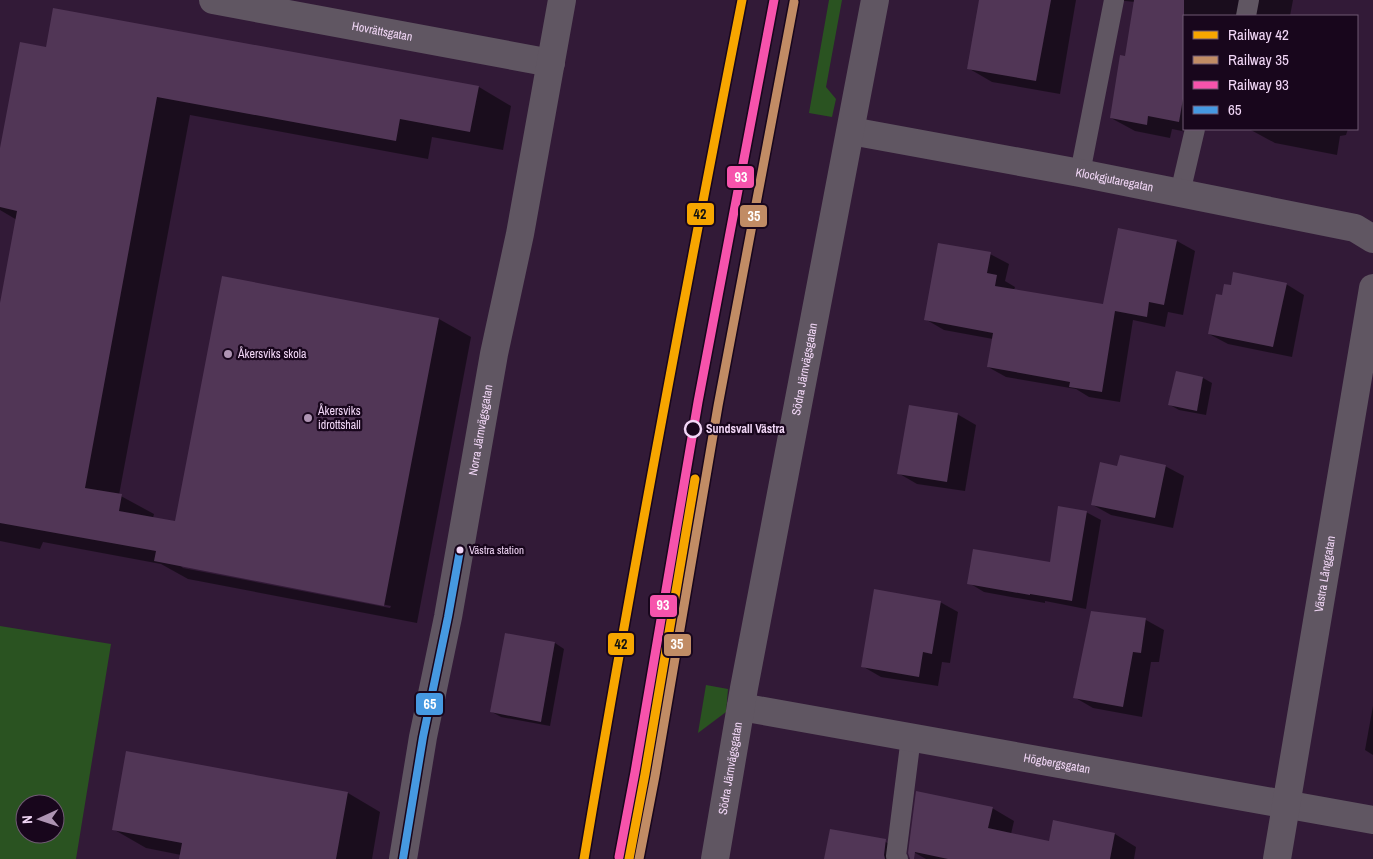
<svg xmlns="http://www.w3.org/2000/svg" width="1373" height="859" font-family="'Archivo Narrow',sans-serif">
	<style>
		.green { fill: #2a5321; fill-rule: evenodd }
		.shadow { fill: #0007; fill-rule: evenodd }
		.building { fill: #513656 }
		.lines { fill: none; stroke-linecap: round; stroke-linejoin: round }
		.service { stroke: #605662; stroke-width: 20 }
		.minor { stroke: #605662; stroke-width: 28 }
		.bus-1-casing { stroke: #18061c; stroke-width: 11 }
		.bus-1 { stroke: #4699e1; stroke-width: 8 }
		.rail-1-casing { stroke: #18061c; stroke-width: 12 }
		.rail-2-casing { stroke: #18061c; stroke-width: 12 }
		.rail-3-casing { stroke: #18061c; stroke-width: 12 }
		.rail-1 { stroke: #f7a600; stroke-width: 9 }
		.rail-2 { stroke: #c18c65; stroke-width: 9 }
		.rail-3 { stroke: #f653ac; stroke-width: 9 }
		.poi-dot { fill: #ae94b3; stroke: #18061c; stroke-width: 2 }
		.stop-dot { fill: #18061c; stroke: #f1d6f6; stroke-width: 2.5 }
		.bus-dot { fill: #f1d6f6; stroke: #18061c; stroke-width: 2 }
		.labels { text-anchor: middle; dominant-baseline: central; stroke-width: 4.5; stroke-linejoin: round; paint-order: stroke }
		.bus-label { font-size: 11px; fill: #f1d6f6; stroke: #18061c; text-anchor: start }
		.street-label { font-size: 12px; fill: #f1d6f6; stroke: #18061c }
		.poi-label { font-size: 12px; fill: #f1d6f6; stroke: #18061c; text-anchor: start }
		.stop-label { font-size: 12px; font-weight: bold; fill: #f1d6f6; stroke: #18061c; text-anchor: start }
		.line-badge { stroke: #18061c; stroke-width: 2 }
		.badge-label { font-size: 14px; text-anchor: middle; font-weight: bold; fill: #fff }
		.pale-badge-label { font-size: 14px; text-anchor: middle; font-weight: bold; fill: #111 }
	</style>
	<rect width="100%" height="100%" fill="#321a37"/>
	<g class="green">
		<path d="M829 0H842L826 87 836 99 832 117 809 113Z"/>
		<path d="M0 626 111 644 76 859H0ZM25 804H55V834H25Z"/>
		<path d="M706 685 728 689 726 712 698 733Z"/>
	</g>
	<g class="shadow">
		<path d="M981 0H1076L1060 94 992 82 968 68Z"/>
		<path d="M1116 0H1293L1290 16H1184V129H1203L1202 135 1172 129 1170 138 1135 131 1111 118 1126 57 1135 2Z"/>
		<path d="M54 9 479 87 511 106 503 150 432 137 428 159 190 115 119 495 154 514 153 518 176 523 439 319 471 337 417 623 188 579 161 564 43 542 40 549 0 541V310L17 220 0 210V155L47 49ZM180 565 391 606 390 608 183 568Z"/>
		<path d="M1249 129H1348L1346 135 1340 136 1337 155 1275 143Z"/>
		<path d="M1177 241 1195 251 1183 315 1168 312 1165 327 1133 320 1120 402 1089 397 1076 389 1006 377 988 367 993 339 944 330 925 319 990 254 1009 264 1005 281 1015 287 1014 290 1104 306Z"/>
		<path d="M1286 284 1304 295 1292 357 1228 344 1209 334 1223 297Z"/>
		<path d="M1203 378 1212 383 1206 415 1179 410 1170 405Z"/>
		<path d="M957 414 976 425 965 491 917 484 898 473Z"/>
		<path d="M1165 466 1184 476 1173 528 1111 515 1093 505 1118 467Z"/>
		<path d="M1086 512 1101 520 1086 609 1045 601V603L984 592 969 583 1051 564Z"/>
		<path d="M940 602 958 612 950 663 942 662 938 686 881 677 862 666Z"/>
		<path d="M1092 612 1146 620 1164 630 1159 662H1151L1142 717 1093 708 1074 697Z"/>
		<path d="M506 635 555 643 564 649 550 726 501 717 492 712Z"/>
		<path d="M1373 706V755L1365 750Z"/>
		<path d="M348 793 380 812 372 859H180L181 855 146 848 113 829Z"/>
		<path d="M992 808 1014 821 1011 834 1050 842 1115 834 1136 847 1134 859H926L910 850Z"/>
		<path d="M882 840 900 850 899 859H826Z"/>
	</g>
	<g class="building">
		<path d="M979 0H1051L1036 81 967 69Z"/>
		<path d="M1134 0H1184V93L1179 122 1148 116 1147 125 1110 118 1120 55 1125 56Z"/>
		<path d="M53 8 479 86 470 132 400 119 396 141 157 97 85 488 122 494 119 511 175 521 222 276 439 318 384 606 154 561 156 551 0 523V303L17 211 0 207V148L20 42 46 47Z"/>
		<path d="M1118 228 1177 240 1164 305 1149 302 1147 317 1115 311 1102 392 1069 387 1070 382 987 367 993 333 924 320 938 243 991 252 987 273 997 275 995 286 1103 304Z"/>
		<path d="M1233 272 1287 283 1273 347 1208 334 1216 294 1222 295 1224 284 1231 285Z"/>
		<path d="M1176 371 1203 377 1197 411 1168 405Z"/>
		<path d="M909 405 958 413 947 482 897 474Z"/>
		<path d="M1120 455 1166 465 1155 518 1091 505 1100 462 1117 466Z"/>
		<path d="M1058 506 1087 511 1072 601 1030 594V595L967 584 973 549 1050 562Z"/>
		<path d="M874 589 941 601 932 654 923 652 919 677 861 667Z"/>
		<path d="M1091 611 1146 618 1141 653 1133 652 1123 707 1073 698Z"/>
		<path d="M505 633 555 642 541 722 490 712Z"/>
		<path d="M126 751 348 792 336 859H179L182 843 112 830Z"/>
		<path d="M916 791 993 807 988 828 1049 841 1053 820 1115 833 1110 859H948L915 852 914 859H910L908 853Z"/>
		<path d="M830 829 886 839 884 855 885 859H824Z"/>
	</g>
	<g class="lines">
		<g class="service">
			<path d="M1246 16 1249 0"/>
			<path d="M1080 173 1114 0"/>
			<path d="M1180 193 1195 129"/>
			<path d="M898 859 896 856 911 737"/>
		</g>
		<g class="minor">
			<path id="s1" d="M213 0 551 63"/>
			<path id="s2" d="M851 131 1080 173 1355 228 1373 239"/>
			<path id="s3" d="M741 707 1373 820"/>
			<path id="s4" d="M403 859 423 737 448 617 494 354 520 234 562 0"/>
			<path id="s5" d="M715 859 744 688 875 0"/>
			<path id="s6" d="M1277 859 1373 288"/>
		</g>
		<defs>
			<path id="bus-1" d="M403 859 423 737 448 617 460 550"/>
		</defs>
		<use href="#bus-1" class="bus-1-casing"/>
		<use href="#bus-1" class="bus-1"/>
		<defs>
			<g id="rail-1">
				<path d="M584 859C632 572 686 286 742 0"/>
				<path d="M629 859 645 774 695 479"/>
			</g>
			<path id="rail-2" d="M639 859 655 776 718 406 794 2"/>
			<path id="rail-3" d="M619 857 635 772 698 402 774 0"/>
		</defs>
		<use href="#rail-1" class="rail-1-casing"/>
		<use href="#rail-2" class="rail-2-casing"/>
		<use href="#rail-3" class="rail-3-casing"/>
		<use href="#rail-1" class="rail-1"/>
		<use href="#rail-2" class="rail-2"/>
		<use href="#rail-3" class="rail-3"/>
	</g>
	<g class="poi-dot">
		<circle cx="228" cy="354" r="5"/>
		<circle cx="308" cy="418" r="5"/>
	</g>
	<circle class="stop-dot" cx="693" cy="429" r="8"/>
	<circle class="bus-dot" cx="460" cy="550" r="4.5"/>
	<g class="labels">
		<g class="bus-label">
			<text x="469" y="550">Västra station</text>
		</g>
		<g class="street-label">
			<text stroke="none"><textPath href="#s1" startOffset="172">Hovrättsgatan</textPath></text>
			<text stroke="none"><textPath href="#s2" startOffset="268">Klockgjutaregatan</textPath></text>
			<text stroke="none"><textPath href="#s5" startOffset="498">Södra Järnvägsgatan</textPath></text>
			<text stroke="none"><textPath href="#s4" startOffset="436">Norra Järnvägsgatan</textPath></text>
			<text stroke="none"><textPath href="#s6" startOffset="289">Västra Långgatan</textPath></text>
			<text stroke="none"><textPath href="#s3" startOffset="321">Högbergsgatan</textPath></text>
			<text stroke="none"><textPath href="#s5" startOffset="92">Södra Järnvägsgatan</textPath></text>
		</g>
		<g class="poi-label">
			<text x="238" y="354">Åkersviks skola</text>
			<text x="318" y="411">Åkersviks<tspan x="318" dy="14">idrottshall</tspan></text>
		</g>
		<g class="stop-label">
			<text x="706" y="429">Sundsvall Västra</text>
		</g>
	</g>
	<g class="line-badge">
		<rect x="726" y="165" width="29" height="24" rx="5" fill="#f653ac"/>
		<rect x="686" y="202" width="29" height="24" rx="5" fill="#f7a600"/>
		<rect x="739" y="204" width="29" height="24" rx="5" fill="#c18c65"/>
		<rect x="649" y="594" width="29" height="24" rx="5" fill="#f653ac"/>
		<rect x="607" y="632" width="28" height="24" rx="5" fill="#f7a600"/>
		<rect x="663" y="633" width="29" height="24" rx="5" fill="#c18c65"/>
		<rect x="415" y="692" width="29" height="24" rx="5" fill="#4699e1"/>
	</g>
	<g class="badge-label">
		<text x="741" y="182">93</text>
		<text x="754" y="221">35</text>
		<text x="663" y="610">93</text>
		<text x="677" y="649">35</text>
		<text x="430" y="709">65</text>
	</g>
	<g class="pale-badge-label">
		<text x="700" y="219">42</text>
		<text x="621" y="649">42</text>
	</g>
	<rect x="1183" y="15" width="175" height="115" fill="#18061c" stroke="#6f5973"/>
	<rect x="1193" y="31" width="25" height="8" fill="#f7a600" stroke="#6f5973"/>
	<text x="1228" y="40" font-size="15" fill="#f1d6f6">Railway 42</text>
	<rect x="1193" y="56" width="25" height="8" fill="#c18c65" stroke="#6f5973"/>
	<text x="1228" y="65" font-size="15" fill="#f1d6f6">Railway 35</text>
	<rect x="1193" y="81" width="25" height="8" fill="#f653ac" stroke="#6f5973"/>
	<text x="1228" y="90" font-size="15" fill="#f1d6f6">Railway 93</text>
	<rect x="1193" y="106" width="25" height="8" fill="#4699e1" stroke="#6f5973"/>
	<text x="1228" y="115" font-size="15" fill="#f1d6f6">65</text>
	<g transform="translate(40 819) rotate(267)"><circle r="24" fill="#18061c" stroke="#6f5973"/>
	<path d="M0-4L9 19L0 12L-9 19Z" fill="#ae94b3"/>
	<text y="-8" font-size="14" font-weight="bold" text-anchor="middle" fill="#f1d6f6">N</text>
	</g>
</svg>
